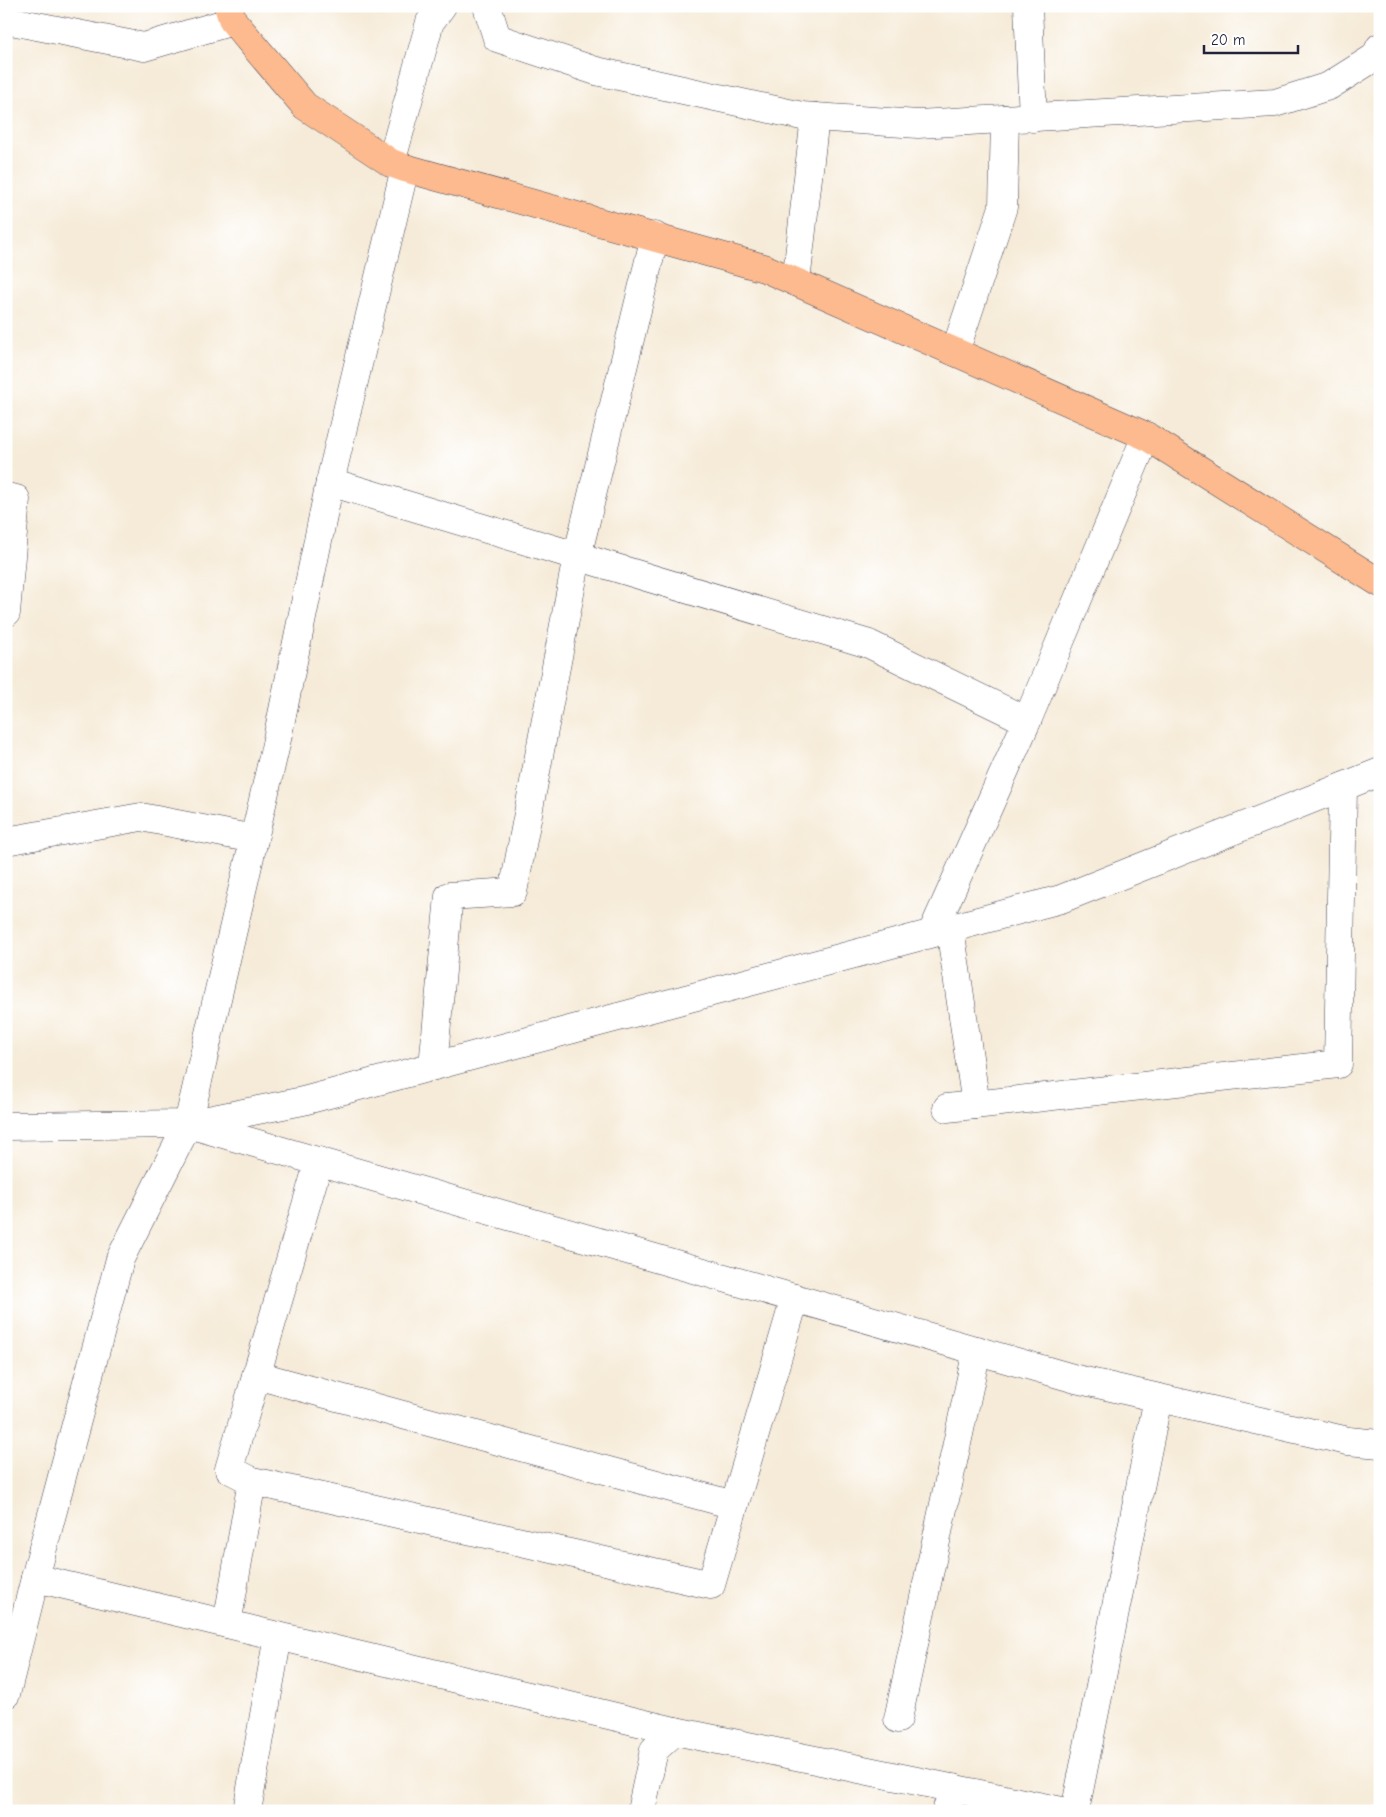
<svg xmlns="http://www.w3.org/2000/svg" width="1386" height="1817" font-family="'Comic Neue',sans-serif">
	<style>
		.lines { fill: none; stroke-linecap: round; stroke-linejoin: round }
		.minor-casing { stroke: #424053; stroke-width: 29 }
		.major-casing { stroke: #424053; stroke-width: 29 }
		.minor { stroke: #fff; stroke-width: 28 }
		.major { stroke: #fcba8e; stroke-width: 28 }
	</style>
	<rect width="100%" height="100%" fill="#fff"/>
	<filter id="ink" filterUnits="userSpaceOnUse"><feTurbulence type="fractalNoise" baseFrequency=".02" numOctaves="2"/><feDisplacementMap in="SourceGraphic" scale="10" xChannelSelector="R" yChannelSelector="G"/><feConvolveMatrix kernelMatrix="1 2 1 2 8 2 1 2 1" color-interpolation-filters="sRGB"/></filter>
	<filter id="wash" filterUnits="userSpaceOnUse"><feTurbulence type="fractalNoise" baseFrequency=".0096" numOctaves="4" result="noise"/><feDisplacementMap in="SourceGraphic" scale="20" xChannelSelector="R" yChannelSelector="G"/><feGaussianBlur stdDeviation="1.12" result="paint"/><feColorMatrix in="noise" values="0 0 0 0 0 0 0 0 0 0 0 0 0 0 0 0 0 1.4 0 .05"/><feComposite in="paint" operator="in"/></filter>
	<g filter="url(#wash)">
		<rect width="100%" height="100%" fill="#f6ebd8"/>
	</g>
	<g filter="url(#ink)">
		<g class="lines">
			<defs>
				<g id="minor">
					<path d="M487 6 497 38 596 71 802 116 815 117 918 124 1275 103 1329 86 1375 57 1380 47"/>
					<path d="M1028 6 1033 118"/>
					<path d="M6 20 144 47 233 21"/>
					<path d="M391 163 430 22 442 6"/>
					<path d="M796 282 815 117"/>
					<path d="M955 352 1003 207 1005 119"/>
					<path d="M330 482 869 644 1027 721 1146 436"/>
					<path d="M6 497 16 499 6 613"/>
					<path d="M6 841 141 817 254 839"/>
					<path d="M950 928 976 1105"/>
					<path d="M932 933 1027 721"/>
					<path d="M433 1066 449 896 513 892 577 557 655 236"/>
					<path d="M947 1108 1338 1064 1343 787"/>
					<path d="M192 1125 1076 1379 1348 1441 1380 1444"/>
					<path d="M6 1126 188 1124 303 1101 1061 899 1380 772"/>
					<path d="M256 1375 734 1505"/>
					<path d="M252 1481 229 1469 319 1161"/>
					<path d="M35 1578 675 1731 1062 1811"/>
					<path d="M227 1624 252 1481 711 1585 795 1298"/>
					<path d="M6 1694 35 1578 120 1259 188 1124 276 744 330 482 405 168"/>
					<path d="M898 1719 977 1350"/>
					<path d="M247 1811 278 1636"/>
					<path d="M641 1811 654 1750 675 1731"/>
					<path d="M946 1811 954 1788"/>
					<path d="M1075 1811 1158 1398"/>
				</g>
				<path id="major" d="M228 6 233 21 305 106 391 163 405 168 764 268 1146 436 1380 583"/>
			</defs>
			<use href="#minor" class="minor-casing"/>
			<use href="#major" class="major-casing"/>
			<use href="#minor" class="minor"/>
			<use href="#major" class="major"/>
		</g>
	</g>
	<rect width="1386" height="1817" fill="none" stroke="#fff" stroke-width="25"/>
	<path d="M1204 45v8h94v-8" fill="none" stroke="#22223b" stroke-width="2.5"/>
	<text x="1211" y="45" font-size="15" fill="#22223b" stroke="#ffffff" stroke-width="4" paint-order="stroke">20 m</text>
</svg>
